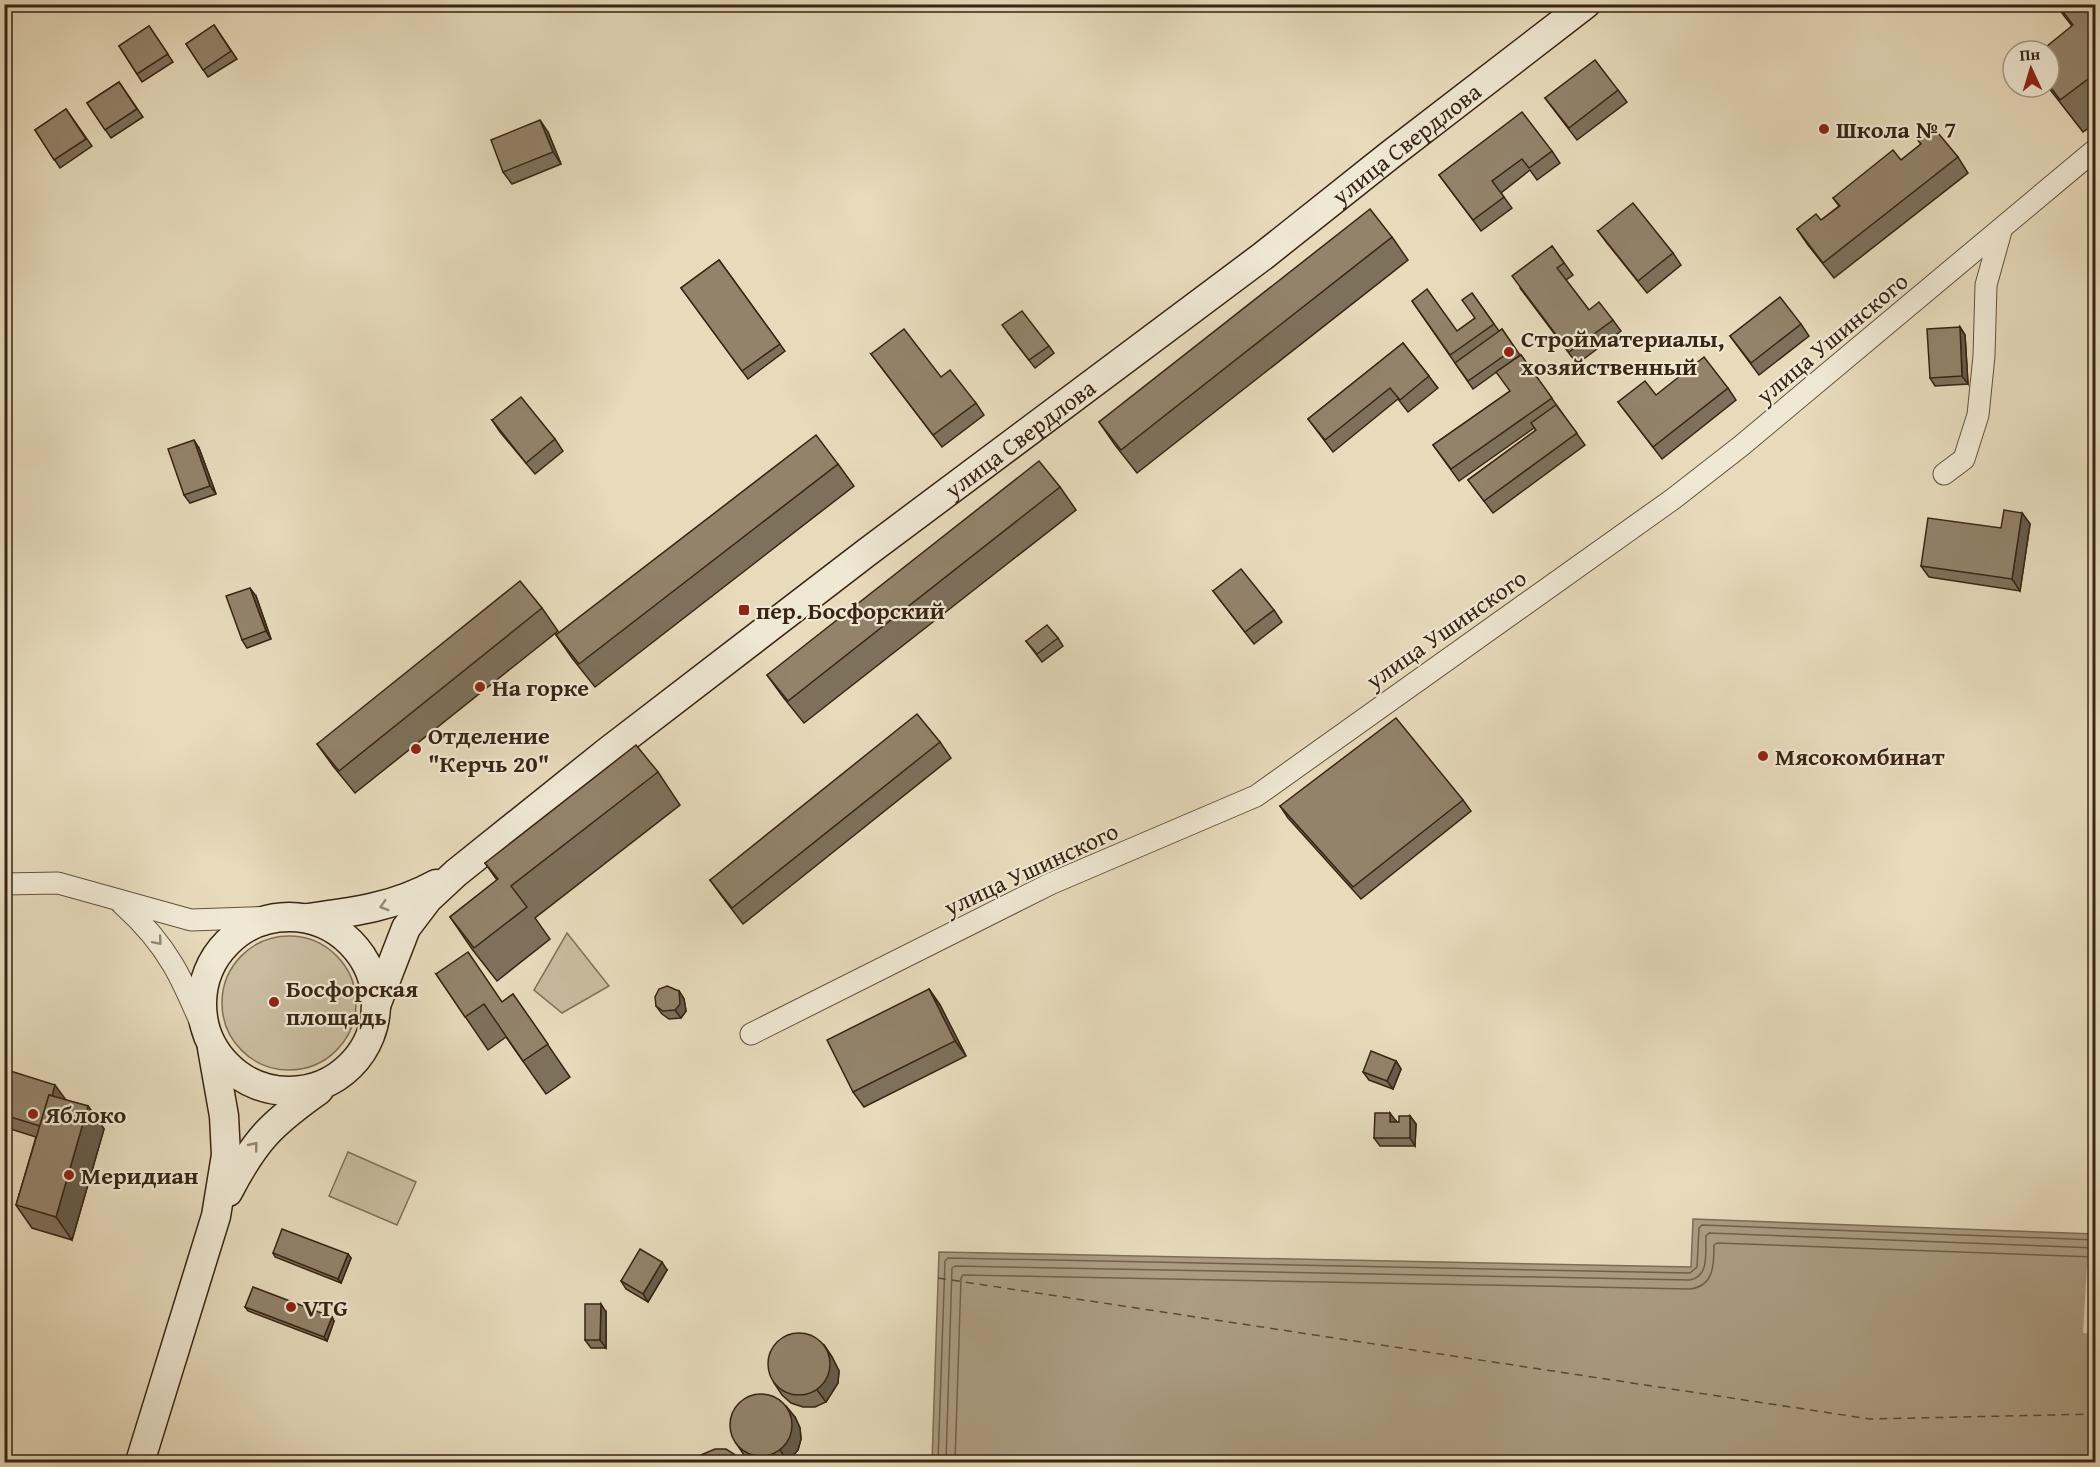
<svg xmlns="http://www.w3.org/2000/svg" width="2100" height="1467" font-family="'Gentium Book Plus',serif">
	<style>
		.green { fill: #c9bc9f; stroke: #807059; stroke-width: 1.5 }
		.water { fill: #ac9d83; stroke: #7e6d56; stroke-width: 1.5 }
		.pier { fill: #e7dbbc }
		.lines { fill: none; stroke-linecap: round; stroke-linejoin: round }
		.shore { stroke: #72604b; stroke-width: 1.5 }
		.ferry { stroke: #5b4835; stroke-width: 1.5; stroke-dasharray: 8 6; stroke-linecap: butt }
		.street-casing { stroke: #64523d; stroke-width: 23 }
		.secondary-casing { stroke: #382413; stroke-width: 31 }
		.street { stroke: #efe8d3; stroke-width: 21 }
		.secondary { stroke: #efe8d3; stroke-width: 28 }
		.wall { fill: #7e715c; stroke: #382413; stroke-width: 1.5 }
		.shaded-wall { fill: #675c4b; stroke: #382413; stroke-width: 1.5 }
		.building { fill: #93836b; stroke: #382413; stroke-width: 1.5 }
		.oneway { stroke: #948673 }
		.poi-dot { fill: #8f2418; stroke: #efe8d3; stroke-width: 2 }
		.labels { text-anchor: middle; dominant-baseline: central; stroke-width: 4.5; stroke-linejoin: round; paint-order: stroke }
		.poi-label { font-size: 24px; font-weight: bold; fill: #382413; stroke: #efe8d3; text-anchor: start }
		.street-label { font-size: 24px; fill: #382413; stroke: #efe8d3 }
	</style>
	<rect width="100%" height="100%" fill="#e7dbbc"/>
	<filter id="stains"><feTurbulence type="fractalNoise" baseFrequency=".00333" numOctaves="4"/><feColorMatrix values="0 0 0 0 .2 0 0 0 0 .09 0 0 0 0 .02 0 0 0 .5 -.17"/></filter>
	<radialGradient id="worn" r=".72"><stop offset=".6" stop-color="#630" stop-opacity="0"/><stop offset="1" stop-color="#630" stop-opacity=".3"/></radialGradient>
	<g class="green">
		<path d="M567 933 609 986 562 1013 534 990Z"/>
		<circle cx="289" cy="1003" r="67"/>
		<path d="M348 1152 416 1182 397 1225 329 1196Z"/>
	</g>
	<path class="water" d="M1693 1219 2095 1234V1462H932L939 1252 1691 1267Z"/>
	<path class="pier" d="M2089 1231H2096L2095 1334 2083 1333Z"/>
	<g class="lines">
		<g class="shore">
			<path d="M938 1462 945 1261 948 1258 1690 1273 1697 1267 1699 1228 1702 1225 2096 1240"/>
			<path d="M946 1462 952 1268 955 1266 1690 1280C1710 1276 1705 1252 1706 1236L1709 1233 2096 1248"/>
			<path d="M955 1462 961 1278 963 1275 1690 1289C1714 1286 1714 1265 1714 1245L1717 1243 2096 1257"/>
		</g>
		<path class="ferry" d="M938 1278 1870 1419 2096 1414"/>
		<defs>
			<g id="street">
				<path d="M1944 474 1964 459 1978 415 1984 356 1986 285 2001 231"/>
				<path d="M4 884 58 883 191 920 278 917"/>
				<path d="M122 904C169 946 183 980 207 1038"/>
				<path d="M751 1034 1050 884 1256 796 1673 499 1741 446 2096 149"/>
			</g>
			<g id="secondary">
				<circle cx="289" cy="1004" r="87"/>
				<path d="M308 918C354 912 394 907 436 884"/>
				<path id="s1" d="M377 1003 406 928 428 899 456 873 607 752 866 553 1263 256 1390 155 1586 4"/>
				<path d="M228 1192C255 1140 271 1124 319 1090"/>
				<path d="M140 1462 216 1216 226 1155 224 1116 212 1048"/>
			</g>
		</defs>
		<use href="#street" class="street-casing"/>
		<use href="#secondary" class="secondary-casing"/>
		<use href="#street" class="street"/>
		<use href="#secondary" class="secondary"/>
	</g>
	<g class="wall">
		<path d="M2055 4H2096V123L2083 132 2048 87H2049V51L2072 26Z"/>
		<path d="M214 25 237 59 208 77 186 44Z"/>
		<path d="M149 26 173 62 142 82 119 46Z"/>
		<path d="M119 82 143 117 111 138 87 103Z"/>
		<path d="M1618 90 1627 102 1577 140 1545 98Z"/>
		<path d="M66 109 92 146 60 168 35 130Z"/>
		<path d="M548 132 561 164 512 184 503 172Z"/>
		<path d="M1917 139 1958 157 1968 173 1834 278 1808 245 1797 229 1821 220 1839 206 1833 198 1901 160 1921 144Z"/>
		<path d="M1552 151 1560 163 1537 180 1530 170 1501 193 1512 208 1481 231 1439 175Z"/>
		<path d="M1598 231 1673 253 1681 265 1647 293 1607 243Z"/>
		<path d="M1392 237 1408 260 1137 473 1115 445 1099 422Z"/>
		<path d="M1552 246 1573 275 1566 280 1589 310 1613 320 1621 331 1577 364 1520 288Z"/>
		<path d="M719 260 785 351 748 379 681 288Z"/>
		<path d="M1472 293 1499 331 1502 329 1520 355 1473 389 1412 301 1457 331 1475 318Z"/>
		<path d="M1801 324 1809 336 1759 375 1730 336Z"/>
		<path d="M1960 327 1965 335 1968 384 1935 386 1930 378Z"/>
		<path d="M1008 333 1049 346 1054 353 1035 368Z"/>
		<path d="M1403 343 1438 388 1408 412 1398 399 1333 452 1308 419Z"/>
		<path d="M871 354 941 377 976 403 984 415 942 447Z"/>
		<path d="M1521 355 1585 445 1493 513 1468 480 1536 430 1534 428 1459 481 1433 445 1510 391Z"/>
		<path d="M1728 388 1736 400 1662 459 1618 402 1656 395Z"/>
		<path d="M492 420 555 439 563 451 535 474 500 432Z"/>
		<path d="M199 448 216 494 190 503 184 495Z"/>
		<path d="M838 464 854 486 595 687 572 658 556 635Z"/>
		<path d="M1060 487 1076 510 804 723 783 697 767 675Z"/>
		<path d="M2022 513 2030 524 2020 591 1929 577 1921 566 2001 528Z"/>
		<path d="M1213 591 1274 610 1282 622 1254 644Z"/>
		<path d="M256 596 271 639 247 648 242 640Z"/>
		<path d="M542 608 558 631 355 793 333 766 317 744Z"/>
		<path d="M1058 638 1063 646 1042 662 1026 641Z"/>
		<path d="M940 742 951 758 743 924 721 895 710 880Z"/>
		<path d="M658 772 680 805 535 918 550 939 497 981 472 949 450 917 497 880 485 863Z"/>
		<path d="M1463 800 1471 811 1361 899 1288 818 1280 806Z"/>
		<path d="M436 974 502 1002 513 994 570 1077 546 1094 506 1037 488 1050Z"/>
		<path d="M929 989 940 1005 966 1056 864 1107 853 1092Z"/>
		<path d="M679 991 684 999 686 1011 681 1018 669 1019 662 1014 656 1006Z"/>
		<path d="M1396 1061 1401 1069 1393 1089 1369 1080 1363 1072Z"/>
		<path d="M4 1069 65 1100 88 1106 104 1129 72 1240 32 1228 16 1205 36 1137 4 1127Z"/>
		<path d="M1410 1116 1416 1124 1415 1146H1380L1374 1138 1396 1121V1122H1399Z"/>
		<path d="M273 1253 348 1254 351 1258 341 1283 275 1257Z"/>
		<path d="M667 1270 648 1302 626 1289 621 1281Z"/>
		<path d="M245 1307 332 1317 334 1321 327 1341 248 1311Z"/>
		<path d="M606 1312V1348H591L585 1340Z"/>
		<path d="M824 1345 832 1357 839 1371 838 1383 826 1402 815 1407H803L791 1403 782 1395 774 1383Z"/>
		<path d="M795 1417 800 1428 801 1439 798 1450 787 1462H752L744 1455 736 1443Z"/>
	</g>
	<g class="shaded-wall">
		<path d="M540 120 548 132 561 164 553 152Z"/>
		<path d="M1960 327 1965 335 1968 384 1962 376Z"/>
		<path d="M194 440 199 448 216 494 210 486Z"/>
		<path d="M2022 513 2030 524 2020 591 2012 579Z"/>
		<path d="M250 588 256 596 271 639 266 631Z"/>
		<path d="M929 989 940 1005 966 1056 955 1041Z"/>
		<path d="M679 991 684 999 686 1011 681 1018 675 1010Z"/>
		<path d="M1396 1061 1401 1069 1393 1089 1387 1081Z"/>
		<path d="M55 1085 66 1100 42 1127Z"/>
		<path d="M88 1106 104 1129 72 1240 56 1217Z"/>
		<path d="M1390 1113 1396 1121V1130L1390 1122Z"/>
		<path d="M1410 1116 1416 1124 1415 1146 1410 1138Z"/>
		<path d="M348 1254 351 1258 341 1283 338 1279Z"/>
		<path d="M662 1262 667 1270 648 1302 643 1294Z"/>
		<path d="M601 1304 606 1312V1348L600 1340Z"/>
		<path d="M332 1317 334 1321 327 1341 324 1337Z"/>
		<path d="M824 1345 832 1357 839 1371 838 1383 826 1402 817 1390Z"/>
		<path d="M786 1406 795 1417 800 1428 801 1439 798 1450 788 1462 780 1450Z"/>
	</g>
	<g class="building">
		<path d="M2057 4H2096V73L2060 100 2049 85V51H2041L2073 25Z"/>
		<path d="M214 25 231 51 203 70 186 44Z"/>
		<path d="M149 26 168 54 137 74 119 46Z"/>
		<path d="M1595 60 1618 90 1569 128 1545 98Z"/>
		<path d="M119 82 137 109 105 130 87 103Z"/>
		<path d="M66 109 86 139 54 160 35 130Z"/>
		<path d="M1522 112 1552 151 1529 168 1522 159 1492 181 1504 197 1473 220 1439 175Z"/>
		<path d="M540 120 553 152 503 172 491 140Z"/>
		<path d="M1933 127 1958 157 1823 263 1797 229 1816 214 1821 220 1840 206 1833 198 1893 150 1901 160 1921 144 1917 139Z"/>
		<path d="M1633 203 1673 253 1638 281 1598 231Z"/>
		<path d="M1370 209 1392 237 1121 450 1099 422Z"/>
		<path d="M1552 246 1564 263 1557 268 1589 310 1599 302 1613 320 1569 352 1512 276Z"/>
		<path d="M719 260 780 344 742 371 681 288Z"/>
		<path d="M1427 289 1457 331 1475 318 1462 300 1472 293 1494 324 1450 355 1412 301Z"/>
		<path d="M1780 297 1801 324 1751 363 1730 336Z"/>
		<path d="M1022 311 1049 346 1029 360 1002 325Z"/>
		<path d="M1960 327 1962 376 1930 378 1927 329Z"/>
		<path d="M904 329 941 377 950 370 976 403 933 435 871 354Z"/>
		<path d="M1502 329 1515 348 1468 381 1455 363Z"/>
		<path d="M1403 343 1429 376 1400 400 1390 388 1325 440 1308 419Z"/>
		<path d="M1521 355 1552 398 1451 469 1433 445 1510 391 1496 372Z"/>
		<path d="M1704 357 1728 388 1653 447 1618 402 1645 381 1656 395Z"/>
		<path d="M521 397 555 439 526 463 492 420Z"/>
		<path d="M1556 405 1577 433 1484 501 1468 480 1536 430 1531 423Z"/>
		<path d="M816 435 838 464 579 664 556 635Z"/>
		<path d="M194 440 210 486 184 495 168 449Z"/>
		<path d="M1039 461 1060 487 788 701 767 675Z"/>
		<path d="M2004 510 2022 513 2012 579 1921 566 1928 518 2001 528Z"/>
		<path d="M1241 569 1274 610 1245 632 1213 591Z"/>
		<path d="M520 581 542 608 339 771 317 744Z"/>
		<path d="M250 588 266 631 242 640 226 596Z"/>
		<path d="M1047 625 1058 638 1037 654 1026 641Z"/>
		<path d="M917 714 940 742 732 908 710 880Z"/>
		<path d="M1396 718 1463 800 1353 887 1280 806Z"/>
		<path d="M636 745 658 772 511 886 527 907 474 948 450 917 498 879 485 863Z"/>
		<path d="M468 952 502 1002 513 994 548 1044 523 1061 484 1004 465 1017 436 974Z"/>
		<path d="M667 986 679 991 680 1004 675 1010 663 1011 656 1006 655 997 659 989Z"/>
		<path d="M929 989 955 1041 853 1092 827 1040Z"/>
		<path d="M1371 1051 1396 1061 1387 1081 1363 1072Z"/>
		<path d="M4 1069 55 1085 52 1096 49 1095 40 1126 4 1115Z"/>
		<path d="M49 1095 88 1106 56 1217 16 1205Z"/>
		<path d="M1375 1113H1390V1122H1399V1116H1410V1138H1374Z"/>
		<path d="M282 1229 348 1254 338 1279 273 1253Z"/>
		<path d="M640 1249 662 1262 643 1294 621 1281Z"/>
		<path d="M253 1287 332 1317 324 1337 245 1307Z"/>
		<path d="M585 1304H601L600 1340H585Z"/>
		<circle cx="799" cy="1364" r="31"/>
		<circle cx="761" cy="1425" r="31"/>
		<path d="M715 1449H726L745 1461 746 1462H694L701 1455Z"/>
	</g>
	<defs><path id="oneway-chevron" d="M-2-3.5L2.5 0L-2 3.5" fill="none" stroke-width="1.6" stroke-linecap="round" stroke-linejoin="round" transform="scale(1.5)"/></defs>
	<g class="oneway">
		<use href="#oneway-chevron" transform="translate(384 906) rotate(163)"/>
		<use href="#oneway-chevron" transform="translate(158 941) rotate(50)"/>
		<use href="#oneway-chevron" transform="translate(254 1146) rotate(-51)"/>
	</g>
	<g class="poi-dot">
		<circle cx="1824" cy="129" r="6"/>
		<circle cx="1509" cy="352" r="6"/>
		<rect x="738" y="604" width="12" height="12" rx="3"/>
		<circle cx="480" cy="687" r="6"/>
		<circle cx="416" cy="749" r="6"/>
		<circle cx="1763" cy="756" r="6"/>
		<circle cx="274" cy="1002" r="6"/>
		<circle cx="33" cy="1114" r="6"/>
		<circle cx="69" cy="1175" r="6"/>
		<circle cx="291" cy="1307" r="6"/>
	</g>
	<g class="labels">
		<g class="poi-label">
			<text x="1836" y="129">Школа № 7</text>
			<text x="1521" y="338">Стройматериалы,<tspan x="1521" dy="28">хозяйственный</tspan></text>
			<text x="756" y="610">пер. Босфорский</text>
			<text x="492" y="687">На горке</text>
			<text x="428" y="735">Отделение<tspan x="428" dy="28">"Керчь 20"</tspan></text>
			<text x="1775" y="756">Мясокомбинат</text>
			<text x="286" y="988">Босфорская<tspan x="286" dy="28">площадь</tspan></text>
			<text x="45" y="1114">Яблоко</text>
			<text x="81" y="1175">Меридиан</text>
			<text x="303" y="1307">VTG</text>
		</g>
		<g class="street-label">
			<text stroke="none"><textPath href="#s1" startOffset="1353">улица Свердлова</textPath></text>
			<text transform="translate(1832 338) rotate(-40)">улица Ушинского</text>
			<text stroke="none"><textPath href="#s1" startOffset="867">улица Свердлова</textPath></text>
			<text transform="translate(1446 629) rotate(-35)">улица Ушинского</text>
			<text transform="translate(1031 869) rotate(-25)">улица Ушинского</text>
		</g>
	</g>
	<rect width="2100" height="1467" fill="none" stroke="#e7dbbc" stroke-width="24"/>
	<rect x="6" y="6" width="2088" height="1455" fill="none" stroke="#382413" stroke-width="3"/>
	<rect x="12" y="12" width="2076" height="1443" fill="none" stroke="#382413" stroke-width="1.5"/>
	<g transform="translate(2031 69) rotate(356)"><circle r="28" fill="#efe8d3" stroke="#a69a86" stroke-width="1.5"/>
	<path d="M0-4.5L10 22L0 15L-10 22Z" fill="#8f2418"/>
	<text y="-9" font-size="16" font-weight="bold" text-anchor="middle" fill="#382413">Пн</text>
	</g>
	<rect width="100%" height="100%" filter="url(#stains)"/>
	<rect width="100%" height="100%" fill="url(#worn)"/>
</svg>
